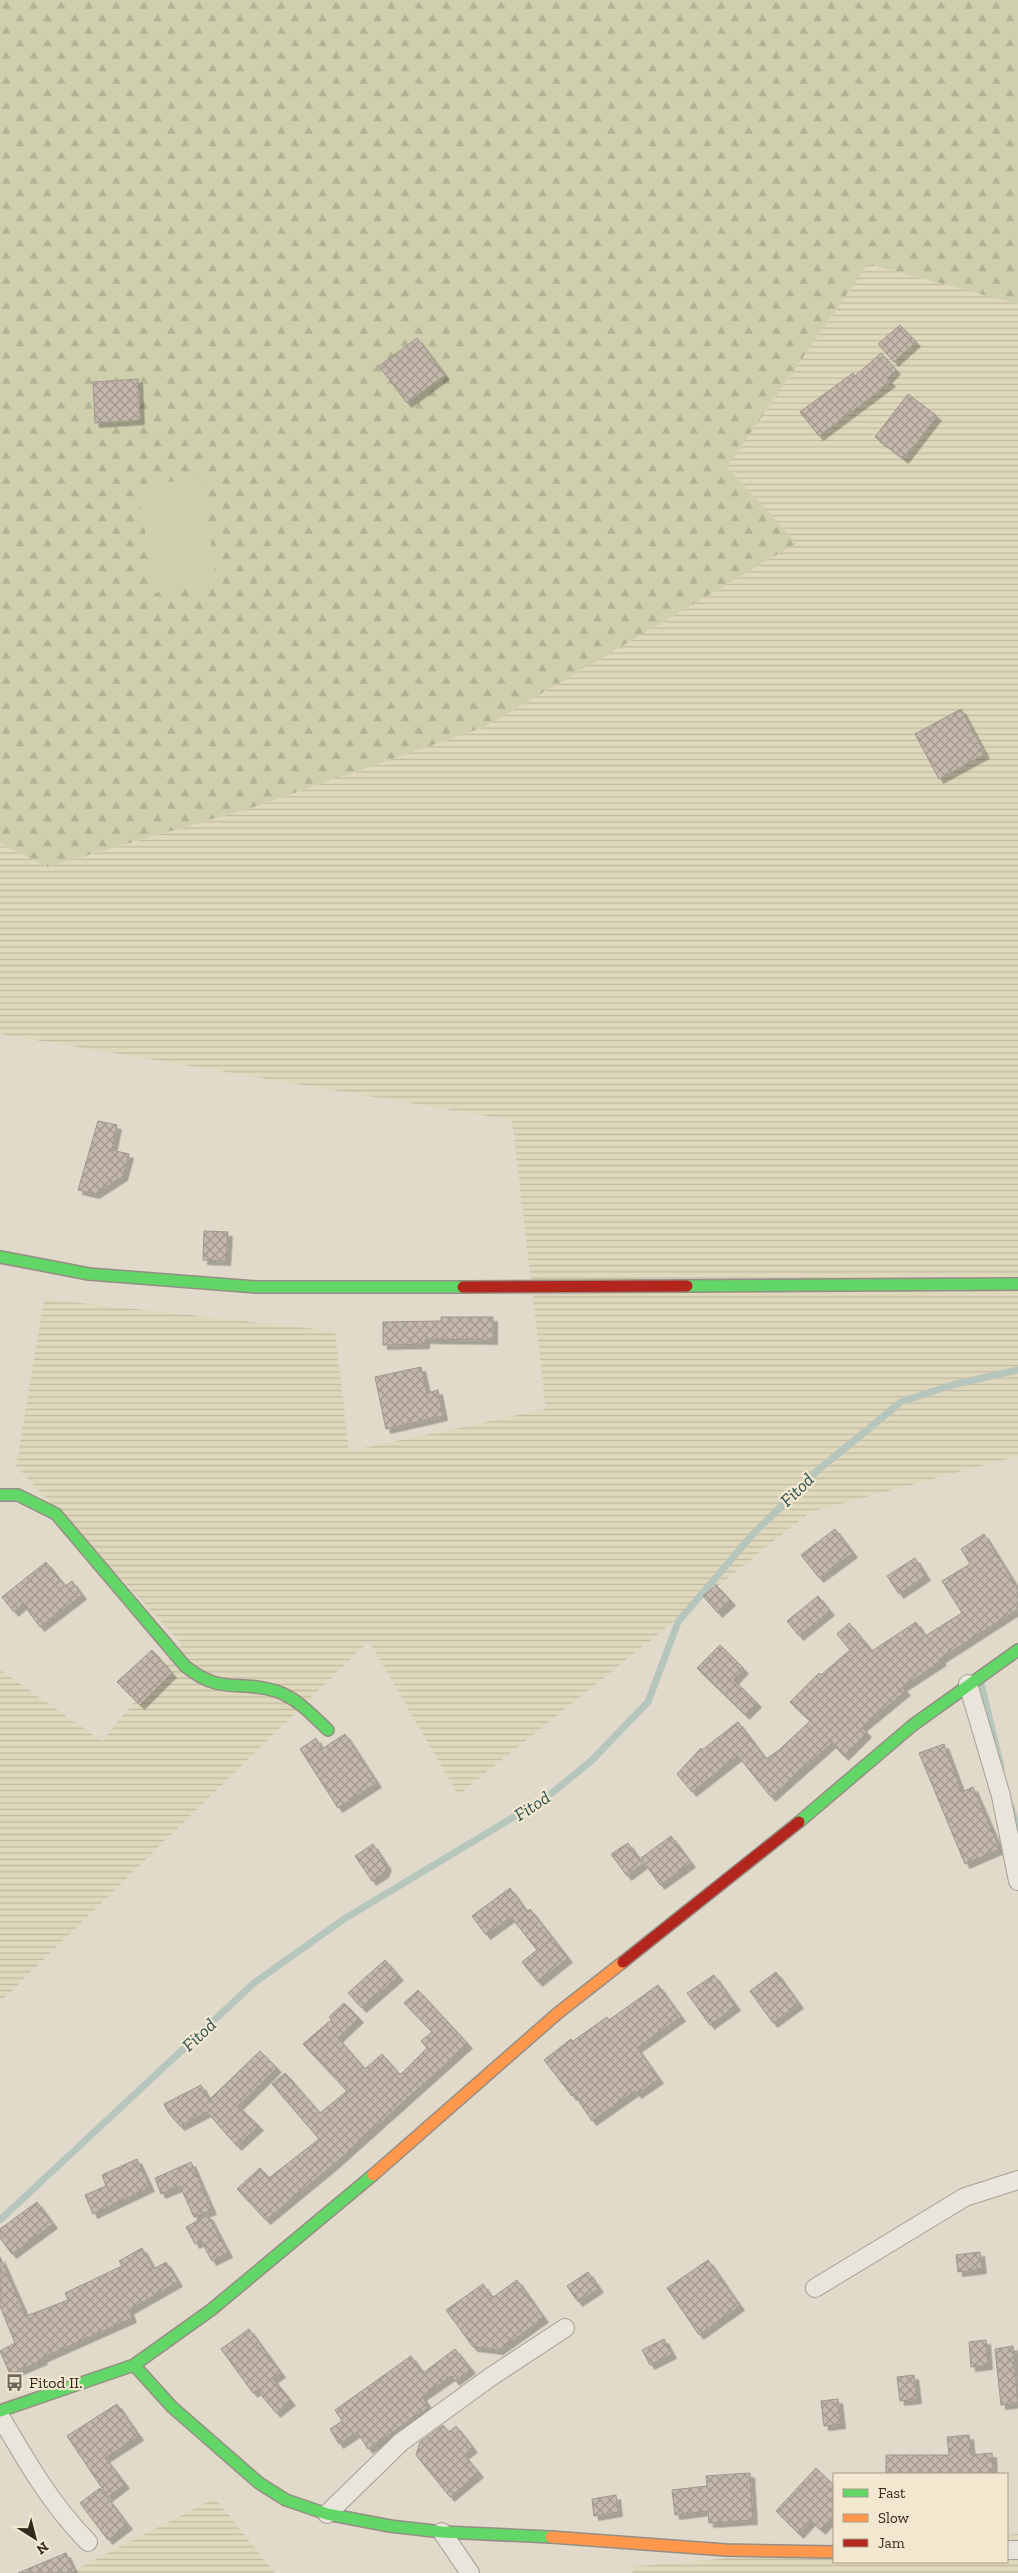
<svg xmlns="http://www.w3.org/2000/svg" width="1018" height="2573" font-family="'Zilla Slab',serif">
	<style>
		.farmland { fill: url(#farmland-rules) }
		.forest { fill: url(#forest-firs) }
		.park { fill: #cfcfae }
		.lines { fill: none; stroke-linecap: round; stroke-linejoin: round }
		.stream { stroke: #b6c6bc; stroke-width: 7 }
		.building { fill: url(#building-cross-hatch); stroke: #a0968b; filter: url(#shadow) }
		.street-casing { stroke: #a69f94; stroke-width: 20 }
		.fast-casing { stroke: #958e84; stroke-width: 14 }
		.slow-casing { stroke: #958e84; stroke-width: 14 }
		.jam-casing { stroke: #958e84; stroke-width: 14 }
		.street { stroke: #e9e5dc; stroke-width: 18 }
		.fast { stroke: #63d668; stroke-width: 11 }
		.slow { stroke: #ff974d; stroke-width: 11 }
		.jam { stroke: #b3261e; stroke-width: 11 }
		.labels { text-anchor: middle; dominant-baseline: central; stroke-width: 4.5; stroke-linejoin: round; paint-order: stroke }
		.poi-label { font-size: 16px; fill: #33281e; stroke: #f2e8d0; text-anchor: start }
		.water-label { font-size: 18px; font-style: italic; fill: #2e514f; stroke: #f2e8d0 }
	</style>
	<defs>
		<pattern id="farmland-rules" width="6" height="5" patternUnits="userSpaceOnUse" patternTransform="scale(1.25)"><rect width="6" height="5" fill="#e0d8bc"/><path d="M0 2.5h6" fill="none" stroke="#c1b9a1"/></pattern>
		<pattern id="forest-firs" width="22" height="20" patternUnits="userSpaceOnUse" patternTransform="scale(1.25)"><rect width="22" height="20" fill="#cfcfae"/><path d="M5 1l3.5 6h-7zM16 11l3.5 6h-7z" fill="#b2b295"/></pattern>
		<pattern id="building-cross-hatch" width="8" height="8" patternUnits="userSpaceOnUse" patternTransform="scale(1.25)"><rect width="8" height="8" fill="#c4b8ac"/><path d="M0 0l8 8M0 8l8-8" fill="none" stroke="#a0968b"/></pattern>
		<filter id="shadow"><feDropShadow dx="4.5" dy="4.5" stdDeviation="0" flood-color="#0004"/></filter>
	</defs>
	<rect width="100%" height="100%" fill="#e1dacb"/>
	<g class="farmland">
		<path d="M868 264 1018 304V1456L810 1512 458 1795 369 1641 0 2002V1670L102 1741 182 1644 16 1466 44 1299 335 1331 349 1451 546 1409 512 1120 0 1034V843L47 867 254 807 484 727 796 543 727 467Z"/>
		<path d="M215 2498 275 2573H69Z"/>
		<path d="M1018 2534V2573H633L628 2567 834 2549V2562H1007V2535Z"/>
	</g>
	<path class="forest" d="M0 0H1018V304L868 264 727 467 797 543 484 727 254 807 47 867 0 843Z"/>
	<path class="park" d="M201 477 217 583 155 593 138 487Z"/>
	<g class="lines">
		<g class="stream">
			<path d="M981 1683 1001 1767"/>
			<path d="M1011 1807 1018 1831"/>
			<path d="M0 2220 254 1983 344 1919 547 1797 591 1761 648 1702 678 1622 752 1535 817 1471 901 1402 952 1385 1018 1370"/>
		</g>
	</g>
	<g class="building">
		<path d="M900 325 916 342 894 362 878 344Z"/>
		<path d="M417 338 445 375 407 403 379 366Z"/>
		<path d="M881 353 896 370 887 379 891 382 819 436 800 412 853 373 855 376Z"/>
		<path d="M138 379 140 420 95 423 93 382Z"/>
		<path d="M908 394 937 416 904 459 875 437Z"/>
		<path d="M961 709 985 754 939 779 915 734Z"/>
		<path d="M98 1121 117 1125 112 1150 129 1154 123 1176 95 1194 78 1190Z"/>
		<path d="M204 1231 228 1232 226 1261 203 1260Z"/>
		<path d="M441 1317H493V1340L425 1339V1344L383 1345V1322L441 1321Z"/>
		<path d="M421 1367 427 1393 438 1390 443 1416 386 1429 375 1377Z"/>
		<path d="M835 1529 853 1553 819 1578 801 1555Z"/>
		<path d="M984 1534 1018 1589V1609L940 1659 942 1661 902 1687 906 1691 862 1727 867 1733 844 1756 832 1743 771 1797 738 1756 692 1792 677 1774 701 1748 702 1750 738 1722 766 1759 779 1750 810 1721 790 1702 819 1673 821 1675 850 1650 837 1634 849 1623 872 1651 916 1622 925 1636 962 1613 942 1581 970 1564 961 1549Z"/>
		<path d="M915 1558 926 1576 899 1594 887 1576Z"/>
		<path d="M46 1562 65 1586 72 1581 82 1595 40 1627 23 1604 14 1612 2 1597Z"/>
		<path d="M716 1585 731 1601 718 1613 703 1596Z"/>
		<path d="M818 1596 830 1611 799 1636 787 1621Z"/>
		<path d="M720 1645 744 1669 734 1680 757 1703 745 1715 697 1668Z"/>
		<path d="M152 1650 172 1673 140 1705 117 1682Z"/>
		<path d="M345 1734 377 1783 338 1808 300 1749 316 1738 322 1749Z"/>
		<path d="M944 1744 962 1792 973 1787 1000 1849 965 1864 919 1753Z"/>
		<path d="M671 1836 691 1863 660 1885 641 1858Z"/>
		<path d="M628 1843 643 1864 627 1876 611 1854Z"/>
		<path d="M373 1844 387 1866 384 1873 372 1881 355 1856Z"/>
		<path d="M510 1888 527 1912 530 1909 568 1958 538 1982 522 1962 537 1950 511 1917 486 1935 472 1916Z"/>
		<path d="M385 1960 399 1976 362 2008 348 1993Z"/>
		<path d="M776 1972 799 2004 773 2023 750 1991Z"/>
		<path d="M714 1975 736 2006 710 2025 687 1993Z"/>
		<path d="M658 1985 681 2017 637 2048 659 2079 637 2094 635 2091 592 2121 574 2094 572 2096 544 2060 571 2039 573 2041 607 2017 609 2020Z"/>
		<path d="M418 1990 468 2044 333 2165 266 2220 237 2189 260 2168 269 2178 319 2139 272 2084 285 2073 320 2113 347 2091 303 2044 332 2019 329 2017 344 2003 359 2018 338 2038 365 2069 382 2054 400 2075 427 2048 421 2041 432 2032 404 2003Z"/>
		<path d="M260 2051 277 2068 238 2106 259 2126 237 2146 207 2112 180 2126 168 2112 164 2104 201 2085 209 2100Z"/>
		<path d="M137 2159 150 2187 93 2214 85 2195 106 2186 102 2175Z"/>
		<path d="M191 2162 212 2210 194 2217 180 2186 161 2194 155 2178Z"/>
		<path d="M37 2202 53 2224 12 2254 0 2238V2229Z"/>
		<path d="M208 2215 228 2253 212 2261 201 2241 195 2244 186 2227Z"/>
		<path d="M142 2248 154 2269 166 2262 178 2282 129 2310 132 2318 42 2358 43 2360 10 2374 0 2351 15 2343 0 2306V2257L26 2316 68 2300 65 2293 122 2266 119 2261Z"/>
		<path d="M980 2252 982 2269 958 2272 956 2255Z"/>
		<path d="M708 2260 740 2306 699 2335 667 2288Z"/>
		<path d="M588 2272 599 2288 578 2302 567 2286Z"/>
		<path d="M517 2280 544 2318 499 2350 473 2347 446 2310 483 2284 492 2298Z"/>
		<path d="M249 2329 281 2373 273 2379 291 2401 276 2413 257 2390 253 2393 221 2349Z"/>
		<path d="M664 2339 672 2354 650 2365 642 2350Z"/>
		<path d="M986 2340 988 2365 971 2367 969 2342Z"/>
		<path d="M1013 2346 1018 2403 1001 2405 995 2349Z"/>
		<path d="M455 2349 471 2369 455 2381 451 2376 422 2396 429 2407 368 2449 357 2432 339 2444 330 2429 342 2421 335 2410 411 2356 423 2373Z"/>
		<path d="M914 2375 917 2399 900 2401 897 2377Z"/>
		<path d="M838 2399 841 2424 824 2426 821 2401Z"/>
		<path d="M117 2404 139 2436 105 2458 125 2484 108 2497 67 2436Z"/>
		<path d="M443 2425 449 2432 456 2426 473 2448 464 2455 479 2473 450 2497 416 2455 420 2442Z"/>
		<path d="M969 2435 971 2455 992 2453 993 2474H886V2455H949L947 2437Z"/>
		<path d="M816 2468 834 2485V2516L821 2530 811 2521 799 2534 776 2511Z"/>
		<path d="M750 2473 753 2520 709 2523 708 2511 675 2515 672 2490 707 2486 706 2476Z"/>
		<path d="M100 2488 128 2525 108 2540 80 2503Z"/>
		<path d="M616 2495 618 2512 594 2516 592 2499Z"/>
		<path d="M66 2553 75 2573H18Z"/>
	</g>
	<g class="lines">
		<defs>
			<g id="street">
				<path d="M968 1684 1001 1796 1018 1881"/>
				<path d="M815 2288 965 2197 1018 2180"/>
				<path d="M0 2416C27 2462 50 2503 88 2542"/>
				<path d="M327 2514 401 2442 492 2376 565 2328"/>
				<path d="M442 2532 470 2573"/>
				<path d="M1007 2550H1018"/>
			</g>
			<g id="fast">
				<path d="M0 1257 89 1274 257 1287H463"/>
				<path d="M687 1286 1018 1284"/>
				<path d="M0 1495H18L56 1514 185 1666C222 1696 238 1679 276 1691 297 1698 312 1715 328 1730"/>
				<path d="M799 1822 913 1725 1018 1650"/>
				<path d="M134 2365 172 2407 259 2483 286 2500 327 2514 390 2526 442 2532 551 2537"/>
				<path d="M0 2411 134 2365 211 2310 373 2175"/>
			</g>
			<g id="slow">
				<path d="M373 2175 558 2013 623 1962"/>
				<path d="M551 2537 726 2550 834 2552"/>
			</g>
			<g id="jam">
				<path d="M463 1287 687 1286"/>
				<path d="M623 1962 799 1822"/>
			</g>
		</defs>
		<use href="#street" class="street-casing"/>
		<use href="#fast" class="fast-casing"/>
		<use href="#slow" class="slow-casing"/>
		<use href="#jam" class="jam-casing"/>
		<use href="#street" class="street"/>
		<use href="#fast" class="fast"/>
		<use href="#slow" class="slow"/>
		<use href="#jam" class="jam"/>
	</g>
	<defs>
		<symbol id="bus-bare" viewBox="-9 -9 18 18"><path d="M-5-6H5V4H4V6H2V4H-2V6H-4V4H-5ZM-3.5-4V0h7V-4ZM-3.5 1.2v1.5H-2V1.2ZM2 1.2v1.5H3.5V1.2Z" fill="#70665b" stroke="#f2e8d0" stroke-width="2.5" paint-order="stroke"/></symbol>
	</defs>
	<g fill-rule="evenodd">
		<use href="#bus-bare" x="2" y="2370" width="25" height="25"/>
	</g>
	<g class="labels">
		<g class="poi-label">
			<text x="29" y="2382">Fitod II.</text>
		</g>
		<g class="water-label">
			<text transform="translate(797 1490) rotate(-44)">Fitod</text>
			<text transform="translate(532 1806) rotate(-33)">Fitod</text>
			<text transform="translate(199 2035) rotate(-43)">Fitod</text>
		</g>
	</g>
	<rect x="833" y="2473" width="175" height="90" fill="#f2e8d0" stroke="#a69b89"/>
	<rect x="843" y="2489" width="25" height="8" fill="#63d668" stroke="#a69b89"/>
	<text x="878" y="2498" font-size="15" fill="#33281e">Fast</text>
	<rect x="843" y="2514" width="25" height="8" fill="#ff974d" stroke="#a69b89"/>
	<text x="878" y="2523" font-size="15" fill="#33281e">Slow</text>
	<rect x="843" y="2539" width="25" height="8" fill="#b3261e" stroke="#a69b89"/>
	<text x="878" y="2548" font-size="15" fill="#33281e">Jam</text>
	<g transform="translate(35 2538) rotate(144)" stroke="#f2e8d0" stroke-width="4" paint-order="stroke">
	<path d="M0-4L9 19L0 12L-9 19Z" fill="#33281e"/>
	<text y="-8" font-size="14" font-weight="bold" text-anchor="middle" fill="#33281e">N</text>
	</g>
</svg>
